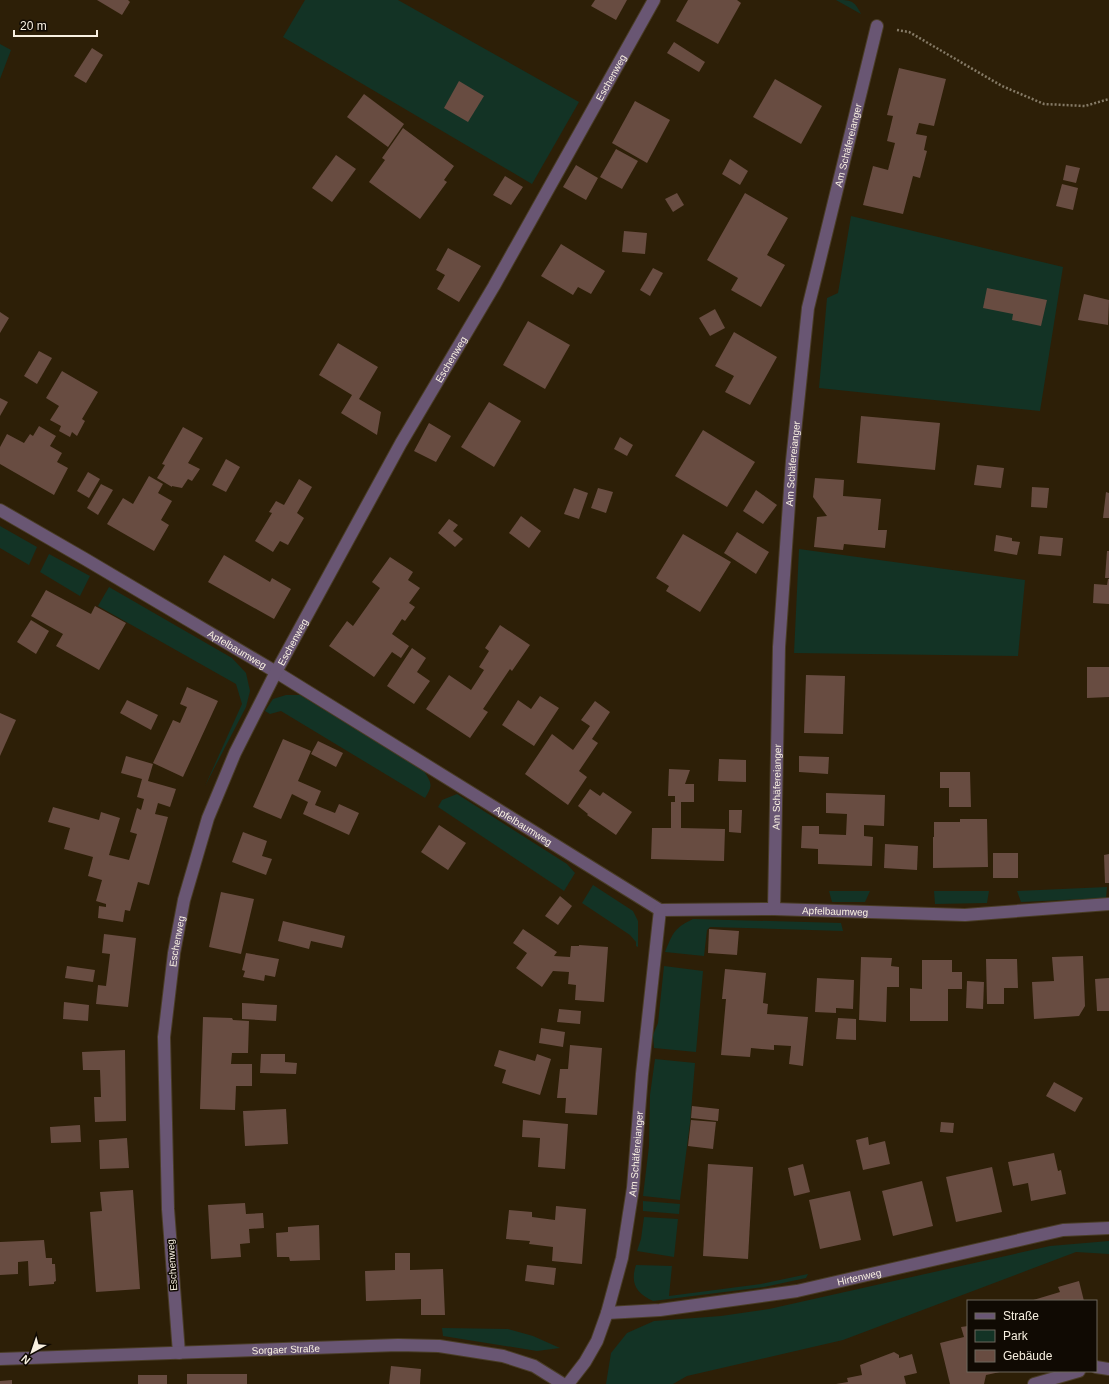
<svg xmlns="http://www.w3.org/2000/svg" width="1109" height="1384" font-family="Arial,sans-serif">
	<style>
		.green { fill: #133325 }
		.building { fill: #684c41 }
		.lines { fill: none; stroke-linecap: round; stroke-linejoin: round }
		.street-casing { stroke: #493c26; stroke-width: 14 }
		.path { stroke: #857a66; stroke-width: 2.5; stroke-dasharray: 2 2; stroke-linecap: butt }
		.street { stroke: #695673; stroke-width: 12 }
		.labels { text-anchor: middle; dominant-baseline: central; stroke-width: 3; stroke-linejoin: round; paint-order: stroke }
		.street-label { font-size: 10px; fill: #f8f0e1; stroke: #100a03 }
	</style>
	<rect width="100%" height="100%" fill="#2d1f07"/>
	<g class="green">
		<path d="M305 0H398L579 102 532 184 283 37Z"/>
		<path d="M836 0C851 0 854 0 861 14Z"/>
		<path d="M0 44 11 50 0 79Z"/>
		<path d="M851 216 1063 267 1040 411 819 388 827 298 838 293Z"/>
		<path d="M0 526 37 547 29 565 0 548Z"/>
		<path d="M799 549 1025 580 1018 656 794 653Z"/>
		<path d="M49 554 90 576 80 596 40 572Z"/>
		<path d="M109 587 232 658 246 673 250 691 246 707 205 786 242 704 236 684 98 606Z"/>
		<path d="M286 695H300L424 771C432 784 433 785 425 798L281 711 270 714 265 711 273 699Z"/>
		<path d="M457 794 567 864 575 873 564 891 438 807 442 800Z"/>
		<path d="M593 885 633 911 638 921V947L636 946V942L630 935 582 903Z"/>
		<path d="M1107 887 1106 898 1021 902 1017 891Z"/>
		<path d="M829 891H870L865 902H832Z"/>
		<path d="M934 891H989L987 903 935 904Z"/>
		<path d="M693 919 841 923 843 931 710 927 707 930 704 956 665 952C673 933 674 928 693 919Z"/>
		<path d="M664 966 703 971 696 1052 654 1048 653 1035 658 1023Z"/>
		<path d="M655 1059 695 1063 690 1123 680 1200 643 1196 649 1146 650 1095Z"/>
		<path d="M643 1201 680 1204 679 1214 643 1211Z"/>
		<path d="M644 1217 678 1219 674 1257 637 1251 641 1239Z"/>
		<path d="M1109 1241V1254L1076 1252 843 1340 687 1376 673 1384H606L611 1353 627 1333 654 1321 721 1316 769 1309 1050 1246Z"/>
		<path d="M636 1265 672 1266 669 1296 761 1284 808 1274 806 1278 764 1287 653 1301C636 1293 630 1283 636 1265Z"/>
		<path d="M442 1328 508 1329 533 1336 560 1348 537 1351 443 1336Z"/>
	</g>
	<g class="building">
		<path d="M97 0H128L130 2 122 15Z"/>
		<path d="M595 0H627L616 20 591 6Z"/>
		<path d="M688 0H737L741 3 718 44 676 21Z"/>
		<path d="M674 42 705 62 699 72 667 53Z"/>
		<path d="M92 48 103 55 86 83 74 76Z"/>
		<path d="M899 68 946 79 934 126 919 123 916 134 927 136 924 150 927 151 920 178 913 176 903 214 863 205 873 166 888 170 895 143 887 141 893 116 887 115Z"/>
		<path d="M775 79 822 106 801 144 753 117Z"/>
		<path d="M459 81 484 96 468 122 444 108Z"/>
		<path d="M364 94 404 124 388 147 347 117Z"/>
		<path d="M635 101 670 120 647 163 612 143Z"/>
		<path d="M403 128 454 166 444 180 447 182 420 219 369 182 385 160 382 158Z"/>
		<path d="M616 149 638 161 622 189 600 177Z"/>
		<path d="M336 155 356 169 332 202 312 188Z"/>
		<path d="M730 159 748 171 740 185 722 174Z"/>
		<path d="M576 165 598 178 586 200 563 187Z"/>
		<path d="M1066 165 1080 168 1076 183 1063 180Z"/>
		<path d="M505 176 523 187 511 205 493 195Z"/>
		<path d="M1062 184 1078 188 1073 210 1056 206Z"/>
		<path d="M677 193 684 205 673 212 665 199Z"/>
		<path d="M745 193 788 218 767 255 785 265 761 307 731 290 738 278 707 260Z"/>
		<path d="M624 231 647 233 645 254 622 252Z"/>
		<path d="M561 244 605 271 591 294 578 287 573 295 541 276Z"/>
		<path d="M448 248 481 266 459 302 437 289 445 275 436 270Z"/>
		<path d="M653 268 663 273 650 296 640 290Z"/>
		<path d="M987 288 1047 300 1041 326 1012 320 1013 314 983 308Z"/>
		<path d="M1084 294 1109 300 1108 325 1078 320Z"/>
		<path d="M715 309 725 328 710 336 699 318Z"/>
		<path d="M0 312 9 318 0 333Z"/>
		<path d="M528 321 570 345 545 389 503 365Z"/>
		<path d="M734 332 777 357 750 405 725 392 734 376 715 366Z"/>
		<path d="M338 343 378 367 359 399 381 412 377 435 341 413 352 395 319 375Z"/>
		<path d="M39 351 52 358 37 384 24 376Z"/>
		<path d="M62 371 98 392 82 419 85 421 77 436 72 432 70 437 59 431 61 426 50 420 59 406 46 398Z"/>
		<path d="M0 398 8 402 0 416Z"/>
		<path d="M489 402 521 421 494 467 461 447Z"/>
		<path d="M861 416 940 423 935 470 857 463Z"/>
		<path d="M429 423 451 436 436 462 414 451Z"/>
		<path d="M39 426 56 436 50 446 62 453 57 462 68 468 54 495 0 464V447L7 434 24 443 30 434 33 436Z"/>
		<path d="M183 427 203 438 188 463 200 469 192 481 188 479 182 488 172 486V487L157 478 165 465 162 464Z"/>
		<path d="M703 430 755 462 727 507 675 476Z"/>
		<path d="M620 437 633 445 627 456 614 449Z"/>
		<path d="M226 459 240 467 226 492 212 485Z"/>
		<path d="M977 465 1004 468 1001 488 974 485Z"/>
		<path d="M88 472 100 479 89 498 77 491Z"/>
		<path d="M149 476 163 484 158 493 172 501 161 520 169 525 154 551 107 524 123 498 133 504Z"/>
		<path d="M815 478 844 480 843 496 881 499 878 530H887L885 548 844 544 843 550 814 547 817 517 827 516 813 497Z"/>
		<path d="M299 479 312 487 297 513 304 518 288 545 280 541 273 552 255 541 272 513 269 512 276 501 284 505Z"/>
		<path d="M101 484 113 490 98 515 87 508Z"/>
		<path d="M1032 487 1049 488 1047 508 1031 507Z"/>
		<path d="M574 488 588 493 579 519 564 514Z"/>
		<path d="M598 488 613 492 606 513 591 508Z"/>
		<path d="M756 490 777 505 763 524 743 511Z"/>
		<path d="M1106 492 1109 493V518H1103Z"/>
		<path d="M521 516 541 531 529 548 509 533Z"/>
		<path d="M449 519 458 525 453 531 463 539 455 547 438 533Z"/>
		<path d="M737 532 769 552 756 574 724 553Z"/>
		<path d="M683 534 731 562 700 612 666 591 669 586 656 578Z"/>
		<path d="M996 535 1012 538V541L1020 542 1017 555 994 551Z"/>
		<path d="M1040 536 1063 538 1061 556 1038 554Z"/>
		<path d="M1107 551H1109V578H1105Z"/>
		<path d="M224 555 270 582 272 578 291 589 274 619 208 582Z"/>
		<path d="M390 557 413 572 408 580 420 588 409 603 415 607 405 621 402 619 392 634 409 646 401 658 392 652 374 677 329 646 347 621 353 626 380 588 372 582Z"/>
		<path d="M1108 579H1109V604L1093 603 1094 584 1107 585Z"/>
		<path d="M46 590 91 614 95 606 126 623 99 670 56 646 63 634 31 616Z"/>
		<path d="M31 620 49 631 36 654 17 642Z"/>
		<path d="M500 625 530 645 512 671 510 669 483 709 488 712 470 738 426 709 449 675 471 690 484 670 479 667 489 651 485 648Z"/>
		<path d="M412 648 426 658 417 672 430 681 414 704 387 686Z"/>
		<path d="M1087 667H1109V697L1087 698Z"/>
		<path d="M806 675 845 676 843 734 804 733Z"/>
		<path d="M187 687 218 701 183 777 153 763 173 720 180 723 187 707 180 704Z"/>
		<path d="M540 696 559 708 534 746 502 725 518 700 531 709Z"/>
		<path d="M127 700 158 715 151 730 120 713Z"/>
		<path d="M595 701 610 712 592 739 598 743 579 771 587 777 568 805 525 774 552 734 573 750 590 726 581 720Z"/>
		<path d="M0 713 16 720 0 756Z"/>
		<path d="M283 739 311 751 298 781 321 791 315 805 335 813 339 804 359 813 349 835 303 814 308 802 292 794 281 819 253 807Z"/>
		<path d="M318 741 343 753 336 767 311 754Z"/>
		<path d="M126 756 153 764 148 781 176 789 170 807 158 803 155 814 168 817 149 885 138 882 130 911 125 910 123 922 98 918 99 906 106 907V904L96 901 102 880 88 876 93 857 64 849 70 828 48 822 53 807 99 820 101 812 120 818 109 855 129 860 137 834 130 832 137 808 141 810 144 799 137 797 142 779 121 773Z"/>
		<path d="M799 756 829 757 828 774 799 772Z"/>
		<path d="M719 759 746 760V782L718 781Z"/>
		<path d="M669 769 690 770 685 784H694V802H681V828L725 829 724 861 651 859 652 828H671V802H675V796H668Z"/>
		<path d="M940 772H970L971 807H949V788H940Z"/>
		<path d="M590 789 600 796 603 792 632 812 616 835 587 815 588 814 578 806Z"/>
		<path d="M826 793 885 795 884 826 864 825V836L873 837 872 866 818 864V849L801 848 802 826H819V834L846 835 847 814 826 813Z"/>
		<path d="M729 810H742L741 833 729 832Z"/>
		<path d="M960 819H987L988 867 933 868V837H934V822H960Z"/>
		<path d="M439 825 466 843 448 870 421 852Z"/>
		<path d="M243 832 267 841 262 856 272 859 266 875 232 862Z"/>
		<path d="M885 844 918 846 917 870 884 868Z"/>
		<rect x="993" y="853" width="25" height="25"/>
		<path d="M1109 854V883H1105L1104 855Z"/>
		<path d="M221 892 254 899 241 954 209 947Z"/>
		<path d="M560 896 572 906 558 925 545 916Z"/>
		<path d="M283 921 345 936 342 948 311 941 309 949 278 941Z"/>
		<path d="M523 929 557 952 554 956 570 957 571 946H579V945L608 947 604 1002 575 1000 576 985 568 984 569 972 553 971 542 987 516 968 527 953 513 943Z"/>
		<path d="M709 929 739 931 737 955 708 953Z"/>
		<path d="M104 934 136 938 128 1007 96 1004 98 985 106 986 110 954 102 953Z"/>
		<path d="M246 953 279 959 275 977 265 975 264 981 243 977 245 971 242 970Z"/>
		<path d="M1083 956 1085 1006 1079 1016 1034 1019 1032 982 1054 981 1052 957Z"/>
		<path d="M861 957 892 958 891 966 899 967V987H887L886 1022 859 1020Z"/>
		<path d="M986 959H1017L1018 988H1004V1004H987Z"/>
		<path d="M922 960H952V972H962V989H948V1021H910V988L922 989Z"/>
		<path d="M67 966 95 970 93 982 65 978Z"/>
		<path d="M725 969 766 973 763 1003 768 1004 767 1014 808 1017 803 1066 789 1064 791 1046 774 1045V1050L751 1048 750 1057 721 1055 726 999H722Z"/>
		<path d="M817 978 854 980 853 1009 836 1008V1013L815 1012Z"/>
		<path d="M1109 978V1011H1097L1095 979Z"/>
		<path d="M967 981 984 982 983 1009 966 1008Z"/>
		<path d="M64 1002 89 1005 88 1021 63 1019Z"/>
		<path d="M242 1003 277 1005 276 1021 242 1019Z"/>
		<path d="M559 1009 581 1011 580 1024 557 1022Z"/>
		<path d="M203 1017 232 1018 233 1020 249 1021 248 1053H232L231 1064H252V1086H236L235 1110 200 1109Z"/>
		<path d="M838 1018 856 1019V1040L836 1039Z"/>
		<path d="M541 1028 565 1032 563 1047 539 1043Z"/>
		<path d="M570 1045 602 1048 597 1115 565 1113 566 1098H557L560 1069H568Z"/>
		<path d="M125 1050 126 1121 95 1122 94 1097H101L100 1070H83L82 1052Z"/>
		<path d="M499 1050 535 1061 537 1054 551 1059 540 1095 502 1083 506 1070 494 1066Z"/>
		<path d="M261 1054H285V1062L297 1063 296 1074 260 1073Z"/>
		<path d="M1054 1082 1083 1098 1075 1112 1046 1096Z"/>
		<path d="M692 1106 719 1109 718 1121 691 1118Z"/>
		<path d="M286 1109 288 1144 245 1146 243 1111Z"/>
		<path d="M523 1120 568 1124 565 1169 538 1167 540 1138 522 1137Z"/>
		<path d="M691 1120 716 1122 713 1149 688 1146Z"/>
		<path d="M941 1122 954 1123 953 1133 940 1132Z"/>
		<path d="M80 1125 81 1142 51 1143 50 1127Z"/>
		<path d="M868 1137 869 1145 885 1141 890 1164 863 1170 856 1140Z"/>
		<path d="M127 1138 129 1168 100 1169 99 1140Z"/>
		<path d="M1054 1153 1058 1171 1061 1170 1066 1194 1031 1201 1028 1183 1013 1186 1008 1162Z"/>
		<path d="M708 1164 753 1167 748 1259 703 1256Z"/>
		<path d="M803 1164 810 1192 794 1196 788 1168Z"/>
		<path d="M992 1167 1002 1212 956 1222 946 1177Z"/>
		<path d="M922 1181 933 1226 893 1236 882 1191Z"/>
		<path d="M133 1190 140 1289 96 1292 90 1212 102 1211 100 1192Z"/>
		<path d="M850 1191 861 1240 820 1249 809 1200Z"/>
		<path d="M245 1203 246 1214 263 1213 264 1228 249 1229 250 1243 240 1244 241 1257 211 1259 208 1205Z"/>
		<path d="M556 1206 586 1209 582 1264 552 1261 553 1247 529 1244 530 1241 506 1239 509 1210 532 1212V1217L555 1220Z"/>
		<path d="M319 1225 320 1260 290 1261 289 1257H277L276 1233 288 1232V1227Z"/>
		<path d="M44 1240 46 1258H52V1264H55L56 1281 54 1282V1284L29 1286 28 1261 18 1262V1274L0 1275V1242Z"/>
		<path d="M395 1253H410V1270L443 1269 445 1315H421V1299L366 1301 365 1271 395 1270Z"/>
		<path d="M527 1265 556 1268 554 1285 525 1281Z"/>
		<path d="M1079 1281 1084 1301H1030L1060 1292 1058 1287Z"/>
		<path d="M968 1326V1371L1000 1372 986 1375 984 1384H950L940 1343 964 1337 961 1327Z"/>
		<path d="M894 1352 899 1355V1358L912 1354 917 1373 904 1376 906 1384H836L848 1382 847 1378 862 1375 860 1365Z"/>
		<path d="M391 1366 421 1369 420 1384H389Z"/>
		<rect x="187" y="1374" width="60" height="10"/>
		<rect x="138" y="1375" width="29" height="9"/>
		<path d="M12 1380V1384H0V1381Z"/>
	</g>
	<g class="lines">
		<defs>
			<g id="street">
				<path id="s1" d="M0 510 85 559 276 672 660 910 774 909 965 915 1109 904"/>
				<path id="s2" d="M774 909 779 647 792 461 808 308 877 26"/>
				<path id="s3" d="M607 1313 660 1310 797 1291 1063 1230 1109 1228"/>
				<path id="s4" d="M179 1353 168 1209 164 1037 174 953 184 900 208 818 235 753 276 672 401 443 494 286 654 0"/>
				<path id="s5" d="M0 1359 398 1345 439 1346 503 1356 534 1366 563 1384"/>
				<path d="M1096 1367 1109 1369"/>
				<path id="s6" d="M568 1384 585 1362 597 1341 607 1313 622 1258 633 1188 642 1074 660 910"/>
				<path d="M1034 1384 1079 1371"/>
			</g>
		</defs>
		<use href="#street" class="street-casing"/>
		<path class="path" d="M897 30 909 32 1002 86 1044 104 1085 106 1109 99"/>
		<use href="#street" class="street"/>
	</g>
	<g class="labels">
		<g class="street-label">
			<text stroke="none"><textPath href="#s4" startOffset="1384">Eschenweg</textPath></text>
			<text stroke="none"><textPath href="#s2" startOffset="770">Am Schäfereianger</textPath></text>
			<text stroke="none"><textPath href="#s4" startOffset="1060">Eschenweg</textPath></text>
			<text stroke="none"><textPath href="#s2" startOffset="446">Am Schäfereianger</textPath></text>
			<text stroke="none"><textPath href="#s4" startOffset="736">Eschenweg</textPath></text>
			<text stroke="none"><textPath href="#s1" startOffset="275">Apfelbaumweg</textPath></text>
			<text stroke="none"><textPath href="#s2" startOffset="122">Am Schäfereianger</textPath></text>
			<text stroke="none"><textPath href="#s1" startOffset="611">Apfelbaumweg</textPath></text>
			<text stroke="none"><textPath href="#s1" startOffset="947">Apfelbaumweg</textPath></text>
			<text stroke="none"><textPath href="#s4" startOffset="413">Eschenweg</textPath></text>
			<text stroke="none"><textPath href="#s6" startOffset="244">Am Schäfereianger</textPath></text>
			<text transform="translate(172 1265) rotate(-94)">Eschenweg</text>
			<text stroke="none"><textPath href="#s3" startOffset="255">Hirtenweg</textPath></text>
			<text stroke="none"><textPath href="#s5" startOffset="286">Sorgaer Straße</textPath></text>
		</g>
	</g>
	<rect x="967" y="1300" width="130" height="72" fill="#100a03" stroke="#6d665c"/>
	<rect x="975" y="1313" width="20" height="6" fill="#695673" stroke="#6d665c"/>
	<text x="1003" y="1320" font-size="12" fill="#f8f0e1">Straße</text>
	<rect x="975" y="1330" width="20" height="12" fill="#133325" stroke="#6d665c"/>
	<text x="1003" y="1340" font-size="12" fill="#f8f0e1">Park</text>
	<rect x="975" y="1350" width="20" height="12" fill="#684c41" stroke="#6d665c"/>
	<text x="1003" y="1360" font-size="12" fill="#f8f0e1">Gebäude</text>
	<g transform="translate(32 1352) rotate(220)" stroke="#100a03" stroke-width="3" paint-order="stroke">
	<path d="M0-3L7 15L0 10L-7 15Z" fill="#f8f0e1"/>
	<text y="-6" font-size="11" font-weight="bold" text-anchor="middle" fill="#f8f0e1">N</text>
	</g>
	<path d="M14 30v6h83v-6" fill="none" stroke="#f8f0e1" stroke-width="2"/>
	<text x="20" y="30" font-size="12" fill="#f8f0e1" stroke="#100a03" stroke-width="3" paint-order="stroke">20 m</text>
</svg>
